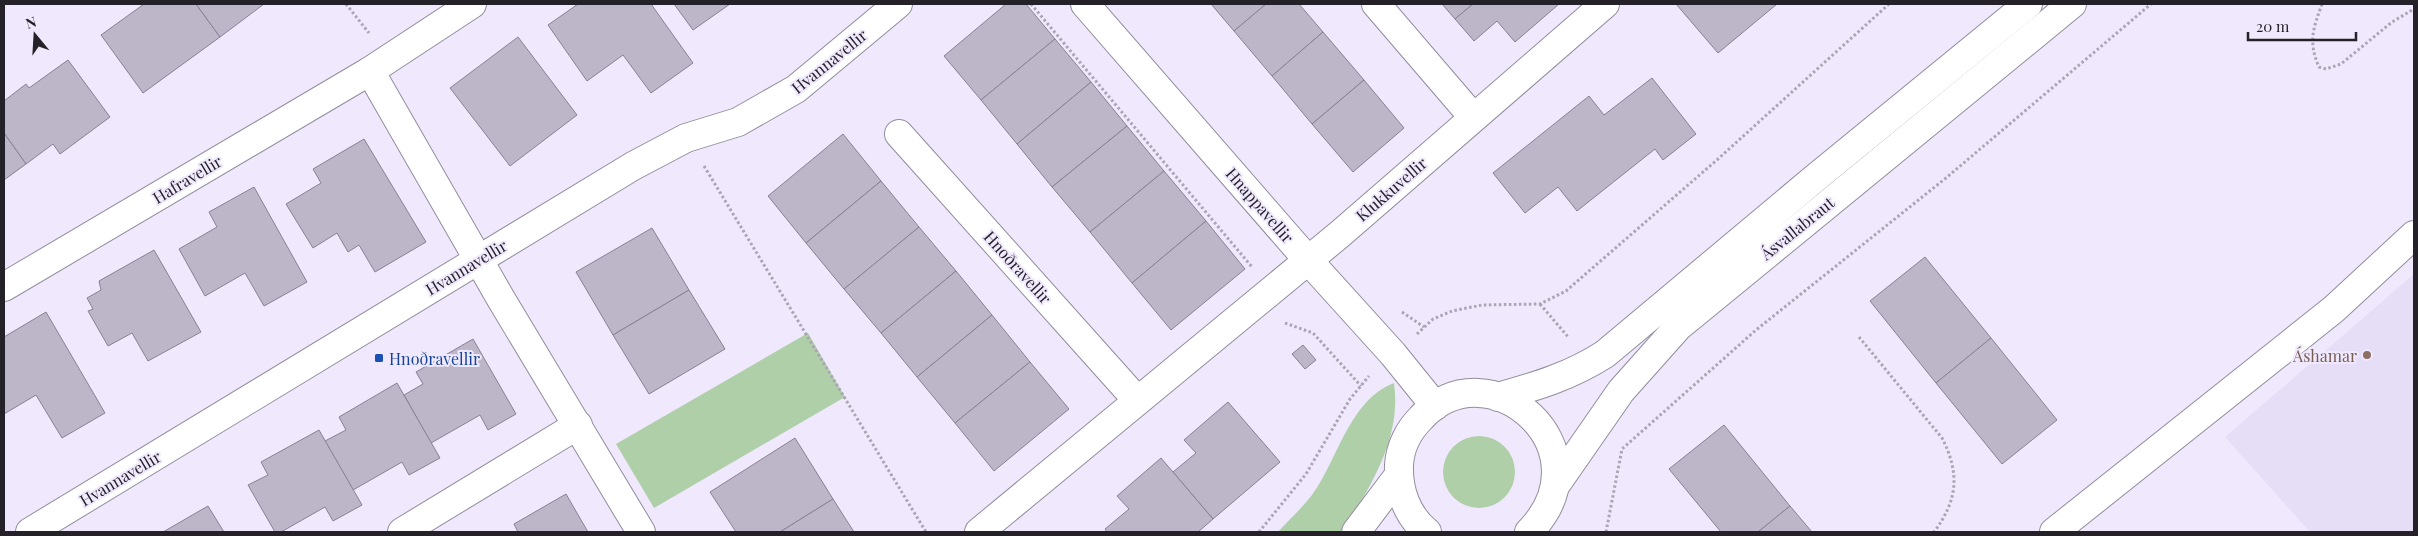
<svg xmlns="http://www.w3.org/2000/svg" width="2418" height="536" font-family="'Playfair Display',serif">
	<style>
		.built { fill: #e6ddf7 }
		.green { fill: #afcfa9 }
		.building { fill: #bdb6c8; stroke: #888193 }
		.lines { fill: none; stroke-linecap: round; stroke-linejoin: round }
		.street-casing { stroke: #928c9d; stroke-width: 30 }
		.secondary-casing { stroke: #928c9d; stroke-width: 30 }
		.path { stroke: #aaa4b4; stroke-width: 3; stroke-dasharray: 2.5 2.5; stroke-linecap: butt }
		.street { stroke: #fff; stroke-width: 28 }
		.secondary { stroke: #fff; stroke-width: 28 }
		.education-dot { fill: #8d6e63; stroke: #f0e9fd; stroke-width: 2 }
		.transit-dot { fill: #1a4fb4; stroke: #f0e9fd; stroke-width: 2 }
		.labels { text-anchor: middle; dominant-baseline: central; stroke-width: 4; stroke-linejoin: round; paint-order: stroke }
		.street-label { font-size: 16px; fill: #242128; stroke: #f0e9fd }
		.education-label { font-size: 16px; fill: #785e54; stroke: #f0e9fd; text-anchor: end }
		.transit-label { font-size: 16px; fill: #164399; stroke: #f0e9fd; text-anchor: start }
	</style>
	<rect width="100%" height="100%" fill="#f0e9fd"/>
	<path class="built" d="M2414 274V532H2310L2225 437Z"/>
	<g class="green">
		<path d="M808 333 845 397 654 508 616 444Z"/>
		<path d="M1394 383C1402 438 1370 488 1342 532H1278C1289 520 1302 508 1312 495 1337 462 1349 400 1394 383Z"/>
		<circle cx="1479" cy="472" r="36"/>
	</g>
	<g class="building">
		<path d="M144 4H196L220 37 143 93 101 35Z"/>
		<path d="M196 4H264L220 37Z"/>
		<path d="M578 4H651L693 63 651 93 623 55 587 81 548 25Z"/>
		<path d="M674 4H730L693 30Z"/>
		<path d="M1006 4H1026L1055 39 981 100 944 56Z"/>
		<path d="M1211 4H1266L1234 31Z"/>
		<path d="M1266 4H1299L1323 32 1272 76 1234 31Z"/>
		<path d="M1442 4H1473L1455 19Z"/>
		<path d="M1473 4H1559L1515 42 1497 21 1474 41 1455 19Z"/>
		<path d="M1676 4H1777L1718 53Z"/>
		<path d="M1323 32 1364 80 1312 124 1272 76Z"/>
		<path d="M518 37 577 115 510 166 450 88Z"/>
		<path d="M1055 39 1091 82 1017 144 981 100Z"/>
		<path d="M68 60 110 117 60 154 53 144 26 164 4 133V101L26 84 29 88Z"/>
		<path d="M1652 78 1696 134 1663 160 1655 149 1577 211 1558 187 1525 213 1493 173 1589 96 1604 115Z"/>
		<path d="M1364 80 1404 128 1353 172 1312 124Z"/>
		<path d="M1091 82 1127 126 1052 187 1017 144Z"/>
		<path d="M1127 126 1164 171 1090 232 1052 187Z"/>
		<path d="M4 133 26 164 4 180Z"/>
		<path d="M843 134 881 181 806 243 768 196Z"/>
		<path d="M364 139 426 242 375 272 359 245 348 252 337 233 313 248 286 204 321 183 313 169Z"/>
		<path d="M1164 171 1206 221 1132 283 1090 232Z"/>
		<path d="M881 181 919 227 844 289 806 243Z"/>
		<path d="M254 187 307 282 264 306 245 273 205 296 179 249 217 227 209 212Z"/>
		<path d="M1206 221 1245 269 1171 330 1132 283Z"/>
		<path d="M919 227 956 271 881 333 844 289Z"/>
		<path d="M652 228 689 290 613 335 576 272Z"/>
		<path d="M154 250 201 332 148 361 132 333 108 346 88 311 93 309 87 298 101 290 99 281Z"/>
		<path d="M1925 257 1991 338 1936 383 1870 301Z"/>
		<path d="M956 271 992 315 917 377 881 333Z"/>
		<path d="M689 290 725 349 649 394 613 335Z"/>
		<path d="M46 312 105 413 62 438 36 395 4 414V337Z"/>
		<path d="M992 315 1030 362 955 423 917 377Z"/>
		<path d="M1991 338 2057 420 2002 464 1936 383Z"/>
		<path d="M473 339 516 414 488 430 480 415 431 443 404 395 423 384 416 372Z"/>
		<path d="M1303 345 1316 360 1305 369 1292 354Z"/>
		<path d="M1030 362 1069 409 994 471 955 423Z"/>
		<path d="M397 383 440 458 409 475 402 462 353 490 325 441 346 430 339 417Z"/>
		<path d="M1228 402 1280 462 1213 519 1173 472 1196 453 1184 440Z"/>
		<path d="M1724 425 1790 506 1758 532H1721L1669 469Z"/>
		<path d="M319 430 362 505 333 521 325 507 281 532H275L248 485 268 475 261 462Z"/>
		<path d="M795 438 833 499 780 532H736L710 492Z"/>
		<path d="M1161 458 1213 519 1198 532H1107L1105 529 1129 509 1117 496Z"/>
		<path d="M566 494 588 532H518L514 524Z"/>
		<path d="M833 499 854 532H780Z"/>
		<path d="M208 506 224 532H163Z"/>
		<path d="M1790 506 1812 532H1758Z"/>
	</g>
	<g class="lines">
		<defs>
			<g id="street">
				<path d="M1085 4 1307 259 1393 354 1435 406"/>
				<path d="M1376 4 1473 117"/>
				<path d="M370 71 501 299 641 532"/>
				<path d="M899 134 1137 400"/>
				<path d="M4 287 370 71 472 4"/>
				<path d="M402 532 578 425"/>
				<path d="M979 532 1340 234 1605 4"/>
				<path d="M2054 532 2334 309 2414 235"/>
			</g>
			<g id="secondary">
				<path d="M1498 397C1537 386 1571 376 1605 354L1814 179 2028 4"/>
				<path d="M1555 486 1621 391 1678 327 2072 4"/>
				<path d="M30 532 633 166 686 138 738 122 796 89 898 4"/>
				<path d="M1356 532 1399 475"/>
				<path d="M1427 532C1407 516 1398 490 1399 465 1400 447 1409 430 1421 418 1489 344 1610 449 1529 532"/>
			</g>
		</defs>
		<use href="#street" class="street-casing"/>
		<use href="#secondary" class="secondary-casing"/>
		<g class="path">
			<path d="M346 4 369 33"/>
			<path d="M1031 4 1252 267"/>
			<path d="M2322 4C2313 29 2308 42 2319 67L2326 69 2341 64 2392 22 2414 9"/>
			<path d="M704 166 926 532"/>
			<path d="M1540 304 1569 338"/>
			<path d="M1402 312 1424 327"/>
			<path d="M1285 323 1313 333 1361 386"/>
			<path d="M1417 334 1433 319 1452 311 1482 305 1540 304 1566 291 1718 159 1889 4"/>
			<path d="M1859 337 1942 438C1960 473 1958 500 1934 532"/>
			<path d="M1259 532 1306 474 1350 399 1369 376"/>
			<path d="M1606 532 1622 449 1756 330 1946 178 2151 4"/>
		</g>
		<use href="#street" class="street"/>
		<use href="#secondary" class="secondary"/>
	</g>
	<circle class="education-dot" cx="2367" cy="355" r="5"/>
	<rect class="transit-dot" x="374" y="353" width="10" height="10" rx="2.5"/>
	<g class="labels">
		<g class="street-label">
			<text transform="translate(829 61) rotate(-39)">Hvannavellir</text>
			<text transform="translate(187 179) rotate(-31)">Hafravellir</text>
			<text transform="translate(1391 189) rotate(-41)">Klukkuvellir</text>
			<text transform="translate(1260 205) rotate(49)">Hnappavellir</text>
			<text transform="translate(1797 228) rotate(-39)">Ásvallabraut</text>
			<text transform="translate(466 267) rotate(-31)">Hvannavellir</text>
			<text transform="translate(1018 267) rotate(48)">Hnoðravellir</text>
			<text transform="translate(120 478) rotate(-31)">Hvannavellir</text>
		</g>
		<g class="education-label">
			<text x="2357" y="355">Áshamar</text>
		</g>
		<g class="transit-label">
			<text x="389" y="358">Hnoðravellir</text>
		</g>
	</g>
	<rect width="2418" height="536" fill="none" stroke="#242128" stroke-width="10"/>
	<g transform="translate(35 35) rotate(342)" stroke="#f0e9fd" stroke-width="4" paint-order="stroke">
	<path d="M0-4L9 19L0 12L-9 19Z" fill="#242128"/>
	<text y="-8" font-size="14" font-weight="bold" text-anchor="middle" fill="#242128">N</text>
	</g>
	<path d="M2248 32v8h108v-8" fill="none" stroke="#242128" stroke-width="2.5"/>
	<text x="2256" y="32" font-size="15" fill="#242128" stroke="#f0e9fd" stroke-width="4" paint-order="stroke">20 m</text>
</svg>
